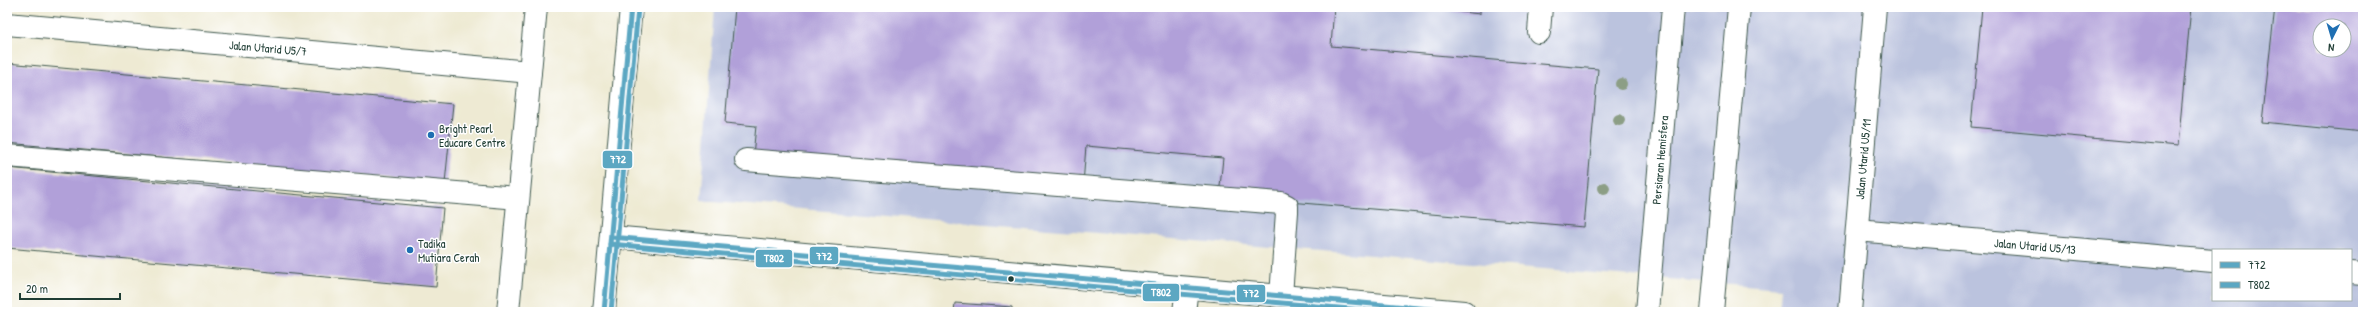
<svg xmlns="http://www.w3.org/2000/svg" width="2370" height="319" font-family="'Patrick Hand',sans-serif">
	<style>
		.industrial { fill: #bbc3de; fill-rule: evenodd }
		.building { fill: #b1a0d9; fill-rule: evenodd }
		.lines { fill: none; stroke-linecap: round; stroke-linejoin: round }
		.minor-casing { stroke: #3e574c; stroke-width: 24 }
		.minor { stroke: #fff; stroke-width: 22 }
		.bus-1-casing { stroke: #fff; stroke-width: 8 }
		.bus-2-casing { stroke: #fff; stroke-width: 8 }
		.bus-1 { stroke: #5ca7c2; stroke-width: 5 }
		.bus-2 { stroke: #5ca7c2; stroke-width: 5 }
		.tree { fill: #8c9e85 }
		.poi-dot { fill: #1f6fb2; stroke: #fff; stroke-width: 1.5 }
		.bus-dot { fill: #1f3d34; stroke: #fff; stroke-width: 1.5 }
		.labels { text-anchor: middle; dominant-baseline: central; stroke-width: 3; stroke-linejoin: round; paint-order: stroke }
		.street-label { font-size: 12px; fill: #1f3d34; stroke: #fff }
		.poi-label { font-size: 12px; fill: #1f3d34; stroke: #fff; text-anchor: start }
		.line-badge { stroke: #fff; stroke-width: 1.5 }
		.badge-label { font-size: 11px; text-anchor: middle; font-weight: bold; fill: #fff }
	</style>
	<rect width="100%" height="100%" fill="#fff"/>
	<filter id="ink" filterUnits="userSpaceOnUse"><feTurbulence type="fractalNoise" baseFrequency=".025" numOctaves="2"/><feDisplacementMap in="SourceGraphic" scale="8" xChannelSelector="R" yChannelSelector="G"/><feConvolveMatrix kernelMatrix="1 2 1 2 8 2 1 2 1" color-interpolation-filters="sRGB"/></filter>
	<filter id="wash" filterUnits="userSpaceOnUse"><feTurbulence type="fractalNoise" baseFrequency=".012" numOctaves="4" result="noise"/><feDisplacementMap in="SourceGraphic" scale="16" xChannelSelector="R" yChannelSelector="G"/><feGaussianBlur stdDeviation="0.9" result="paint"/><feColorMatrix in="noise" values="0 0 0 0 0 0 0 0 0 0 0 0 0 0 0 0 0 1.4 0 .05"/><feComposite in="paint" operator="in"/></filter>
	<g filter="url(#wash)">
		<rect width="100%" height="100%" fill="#eeead3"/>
		<path class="industrial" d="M715 7H2363V312H1779L1781 288 701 201ZM2320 26H2344V50H2320ZM2213 250H2351V300H2213Z"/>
		<g id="blocks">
			<g class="building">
				<path d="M735 7H1334L1331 46 1598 69 1584 227 1219 196 1223 158 1086 146 1083 184 753 155 756 126 725 123Z"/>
				<path d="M1416 7H1480V14Z"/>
				<path d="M1982 7H2191L2178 146 1971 127Z"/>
				<path d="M2275 7H2363V132L2262 122ZM2320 26H2344V50H2320Z"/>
				<path d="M7 63 453 104 445 183 7 143Z"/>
				<path d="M7 168 443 208 436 287 7 248Z"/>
				<path d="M955 303 1012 307V312H954Z"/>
			</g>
		</g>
	</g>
	<g filter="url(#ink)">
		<use href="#blocks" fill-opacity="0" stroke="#3e574c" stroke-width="1"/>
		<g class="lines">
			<defs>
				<g id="minor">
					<path d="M7 24 530 72"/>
					<path d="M1539 32 1541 7"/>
					<path d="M7 156 518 198"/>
					<path d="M746 160 1281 203 1287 206V212L1281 296"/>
					<path d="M1857 230 2213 261"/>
					<path d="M611 237 1464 312"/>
					<path d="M2351 273 2363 274"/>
					<path d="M508 312 536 7"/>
					<path d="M604 312 631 7"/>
					<path d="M1184 312 1187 288"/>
					<path d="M1647 312 1673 7"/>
					<path d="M1712 312 1739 7"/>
					<path d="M1850 312 1875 7"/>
				</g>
			</defs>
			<use href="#minor" class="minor-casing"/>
			<use href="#minor" class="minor"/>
			<defs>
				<g id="bus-1">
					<path d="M611 237 1464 312"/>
					<path d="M604 312 631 7"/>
				</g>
				<g id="bus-2">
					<path d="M610 244 1384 312"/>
					<path d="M611 312 638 8"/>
				</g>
			</defs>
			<use href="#bus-1" class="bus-1-casing"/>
			<use href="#bus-2" class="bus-2-casing"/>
			<use href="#bus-1" class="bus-1"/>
			<use href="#bus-2" class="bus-2"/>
		</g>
		<g class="tree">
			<circle cx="1621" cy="84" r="6"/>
			<circle cx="1619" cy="120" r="6"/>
			<circle cx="1604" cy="188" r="6"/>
		</g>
	</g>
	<g class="poi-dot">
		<circle cx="431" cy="135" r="4"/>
		<circle cx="410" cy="250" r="4"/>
	</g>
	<circle class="bus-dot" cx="1011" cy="279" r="3.5"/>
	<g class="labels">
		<g class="street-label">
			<text transform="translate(268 48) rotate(5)">Jalan Utarid U5/7</text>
			<text transform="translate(1863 159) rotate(-85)">Jalan Utarid U5/11</text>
			<text transform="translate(1660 160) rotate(-85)">Persiaran Hemisfera</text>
			<text transform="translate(2035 246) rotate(5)">Jalan Utarid U5/13</text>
		</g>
		<g class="poi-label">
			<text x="439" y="128">Bright Pearl<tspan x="439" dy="14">Educare Centre</tspan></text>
			<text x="418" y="243">Tadika<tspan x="418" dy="14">Mutiara Cerah</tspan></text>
		</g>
	</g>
	<g class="line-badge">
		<rect x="602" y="150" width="31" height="19" rx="4" fill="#5ca7c2"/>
		<rect x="809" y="246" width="30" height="19" rx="4" fill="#5ca7c2"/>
		<rect x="755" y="249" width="38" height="19" rx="4" fill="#5ca7c2"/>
		<rect x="1142" y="283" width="38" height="19" rx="4" fill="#5ca7c2"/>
		<rect x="1236" y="284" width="30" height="19" rx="4" fill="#5ca7c2"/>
	</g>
	<g class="badge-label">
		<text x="618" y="163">772</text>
		<text x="824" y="260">772</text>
		<text x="774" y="262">T802</text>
		<text x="1161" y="296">T802</text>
		<text x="1251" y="297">772</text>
	</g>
	<rect width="2370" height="319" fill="none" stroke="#fff" stroke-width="24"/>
	<rect x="2212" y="249" width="140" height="52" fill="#ffffff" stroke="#a5b1ae"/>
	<rect x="2220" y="262" width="20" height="6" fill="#5ca7c2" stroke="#a5b1ae"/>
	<text x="2248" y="269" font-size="12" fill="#1f3d34">772</text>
	<rect x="2220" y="282" width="20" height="6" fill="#5ca7c2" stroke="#a5b1ae"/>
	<text x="2248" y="289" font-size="12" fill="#1f3d34">T802</text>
	<g transform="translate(2332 38) rotate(185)"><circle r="19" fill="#ffffff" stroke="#a5b1ae"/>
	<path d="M0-3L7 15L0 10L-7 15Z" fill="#1f6fb2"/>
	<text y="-6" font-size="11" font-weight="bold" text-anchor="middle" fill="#1f3d34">N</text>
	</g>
	<path d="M20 293v6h100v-6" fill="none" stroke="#1f3d34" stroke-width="2"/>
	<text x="26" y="293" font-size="12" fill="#1f3d34" stroke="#ffffff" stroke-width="3" paint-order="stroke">20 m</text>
</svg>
